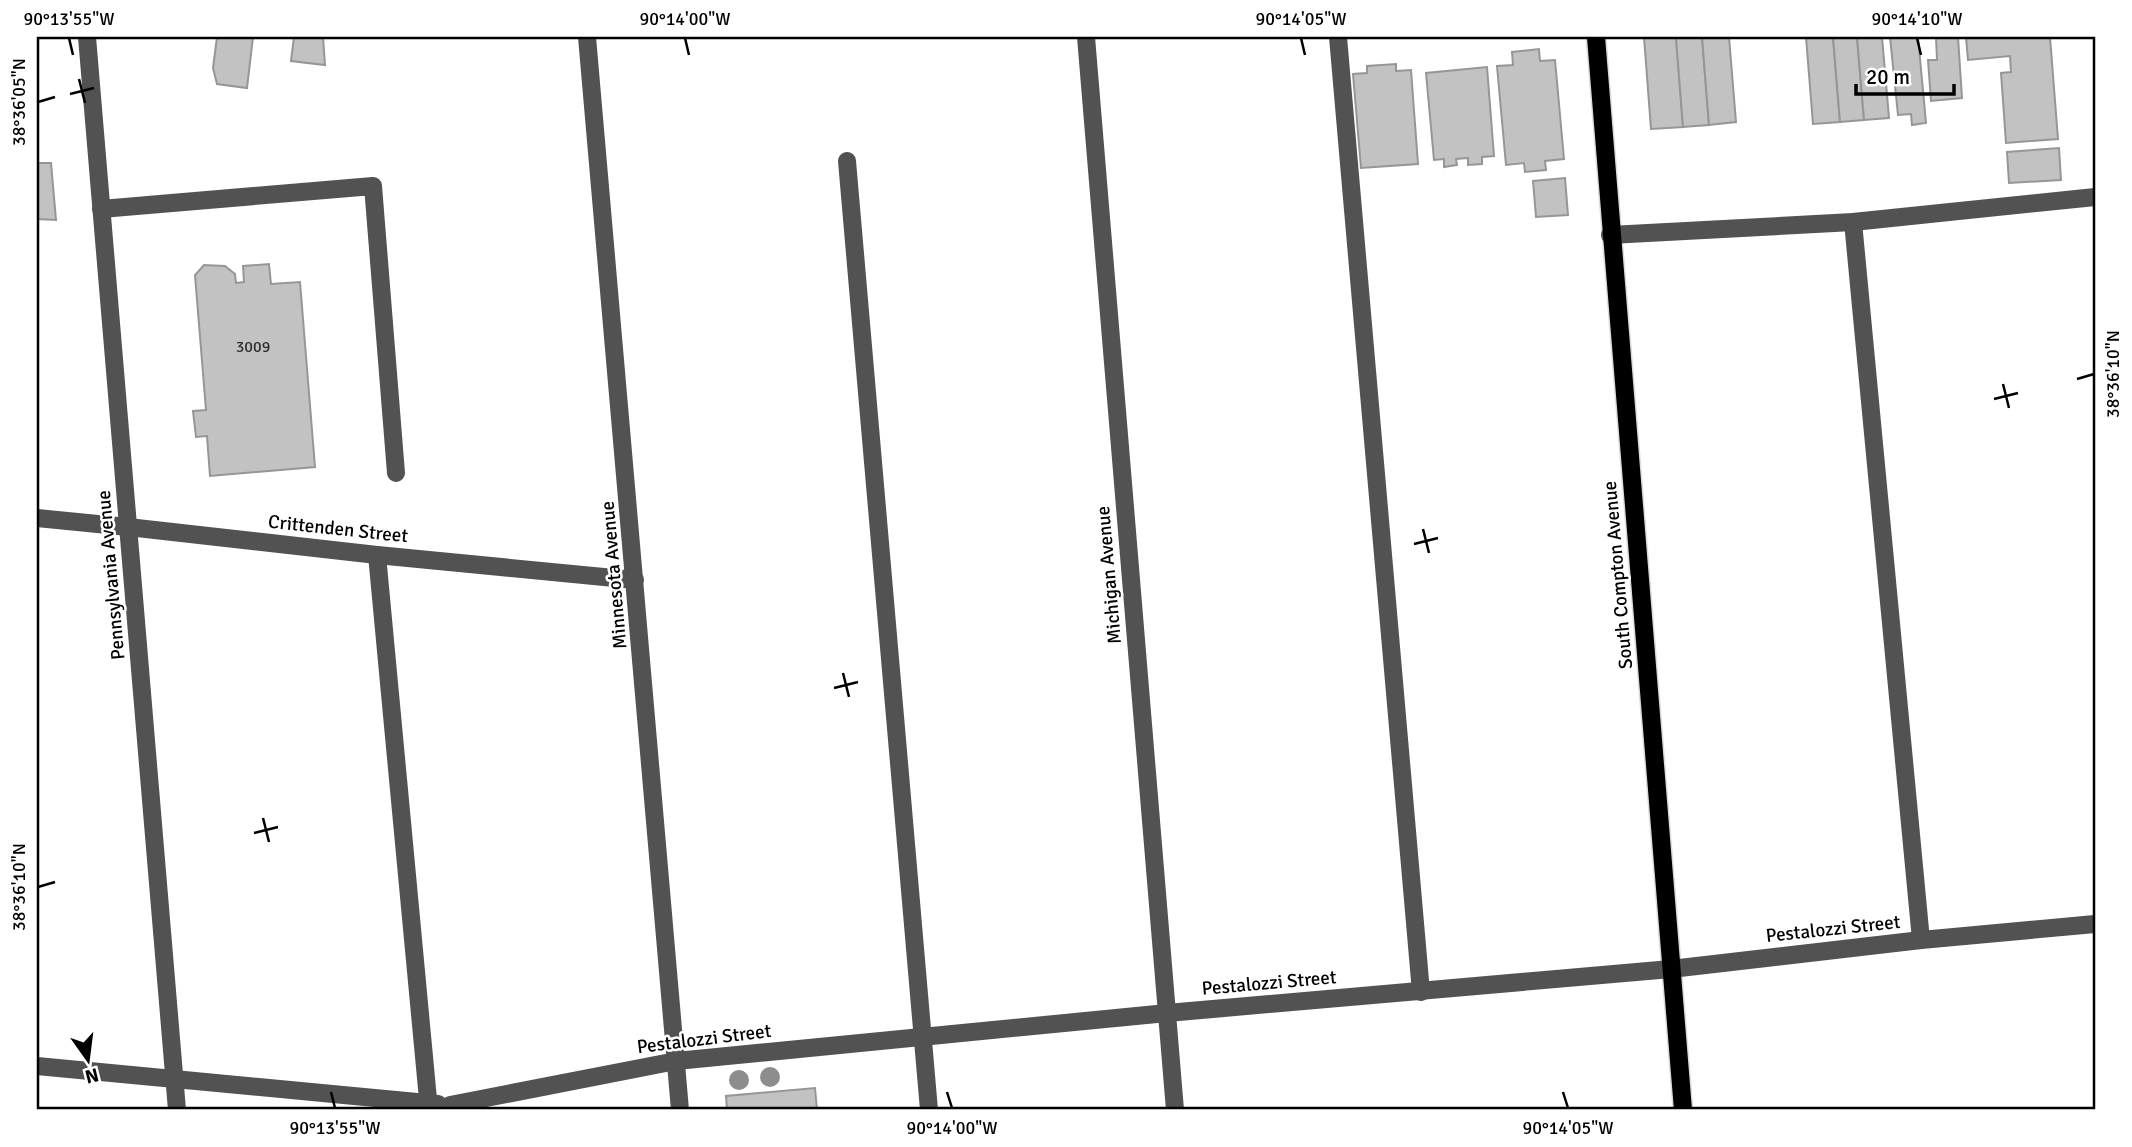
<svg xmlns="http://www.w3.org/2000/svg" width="2132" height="1147" font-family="Signika,sans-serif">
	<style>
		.building { fill: #c2c2c2; stroke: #969696; stroke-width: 2 }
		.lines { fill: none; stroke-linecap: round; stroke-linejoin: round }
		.major-casing { stroke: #dbdbdb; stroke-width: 21 }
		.minor { stroke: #525252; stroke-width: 18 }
		.major { stroke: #000; stroke-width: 18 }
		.tree { fill: #8d8d8d }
		.ticks { fill: none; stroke: #000; stroke-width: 2.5 }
		.labels { text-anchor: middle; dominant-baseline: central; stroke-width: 5; stroke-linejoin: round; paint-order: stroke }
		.number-label { font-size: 16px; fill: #303030 }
		.street-label { font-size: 19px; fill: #000; stroke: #fff }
		.neatline { fill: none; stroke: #000; stroke-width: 2.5 }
		.ticks-label { font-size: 18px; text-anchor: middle; fill: #000 }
	</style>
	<rect width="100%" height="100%" fill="#fff"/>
	<g class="building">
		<path d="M217 37H253L247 88 217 84 213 68Z"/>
		<path d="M294 37H323L325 65 291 61Z"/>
		<path d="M1644 37H1676L1683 127 1651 129Z"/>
		<path d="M1702 37 1709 125 1683 127 1676 38Z"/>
		<path d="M1702 37H1729L1736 122 1709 125Z"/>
		<path d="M1806 37H1833L1840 122 1813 124Z"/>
		<path d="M1833 37H1857L1864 120 1840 122Z"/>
		<path d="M1857 37H1882L1889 118 1864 120Z"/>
		<path d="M1890 37H1918L1926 123 1912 125 1911 114 1898 115Z"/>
		<path d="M1936 37H1958L1962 98 1931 101 1928 60H1937Z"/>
		<path d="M1966 37H2050L2058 139 2006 143 2001 73 2011 72 2010 56 1968 60Z"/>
		<path d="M1539 49 1540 61 1555 60 1564 159 1545 161 1546 170 1525 172 1524 163 1506 165 1497 66 1513 65 1512 52Z"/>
		<path d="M1396 64V71L1411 70 1418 164 1361 168 1353 74 1367 73V66Z"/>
		<path d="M1487 67 1494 156 1482 157V164L1468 165V158L1456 159 1457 165 1444 167V159L1434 160 1426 73Z"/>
		<path d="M2059 148 2061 180 2009 183 2007 152Z"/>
		<path d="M37 163H51L56 220 37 219Z"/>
		<path d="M1565 178 1568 215 1536 217 1533 181Z"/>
		<path d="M269 264 271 284 300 282 315 467 210 476 207 436 196 437 193 411 206 410 195 275 204 265 225 266 235 274 236 283 244 282 243 266Z"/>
		<path d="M815 1088 817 1110H727L726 1096Z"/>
	</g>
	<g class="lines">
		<defs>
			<path id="major" d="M1596 37 1683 1110"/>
		</defs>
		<use href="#major" class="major-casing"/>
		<g class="minor">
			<path d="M87 37 177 1110"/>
			<path d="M587 37 680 1110"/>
			<path d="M1086 37 1175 1110"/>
			<path d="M1338 37 1421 992"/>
			<path d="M847 161 929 1110"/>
			<path d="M101 209 373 186 396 473"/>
			<path d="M1853 222 1921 940"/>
			<path d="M1610 235 1853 222 2095 197"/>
			<path d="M37 518 128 527 377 555 635 580"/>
			<path d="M377 555 429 1110"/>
			<path d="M37 1066 438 1104"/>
			<path d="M450 1105 676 1061 1167 1013 1671 969 1921 940 2095 924"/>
		</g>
		<use href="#major" class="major"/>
	</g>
	<g class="tree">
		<circle cx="770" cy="1077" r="10"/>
		<circle cx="739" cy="1080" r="10"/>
	</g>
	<path class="ticks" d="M69 38 73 55M685 38 689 55M1301 38 1305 55M1917 38 1921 55M79 79 85 103M70 94 94 88M38 102 55 97M2077 379 2094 374M2003 384 2009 408M1994 399 2018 393M1423 529 1429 553M1414 544 1438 538M843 673 849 697M834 688 858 682M263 818 269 842M254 833 278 827M38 887 55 882M331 1092 335 1108M947 1092 952 1108M1563 1092 1568 1108"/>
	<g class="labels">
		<g class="number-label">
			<text x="253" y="347">3009</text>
		</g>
		<g class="street-label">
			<text transform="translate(338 529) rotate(6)">Crittenden Street</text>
			<text transform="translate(111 575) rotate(-95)">Pennsylvania Avenue</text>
			<text transform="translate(614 575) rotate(-95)">Minnesota Avenue</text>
			<text transform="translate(1109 575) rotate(-95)">Michigan Avenue</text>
			<text transform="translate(1618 575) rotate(-95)">South Compton Avenue</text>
			<text transform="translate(1833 929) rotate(-6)">Pestalozzi Street</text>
			<text transform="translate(1269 983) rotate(-5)">Pestalozzi Street</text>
			<text transform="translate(704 1039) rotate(-7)">Pestalozzi Street</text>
		</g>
	</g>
	<rect width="2132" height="1147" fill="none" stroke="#ffffff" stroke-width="77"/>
	<g transform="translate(88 1060) rotate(166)" stroke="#ffffff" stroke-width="5" paint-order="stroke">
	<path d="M0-5L12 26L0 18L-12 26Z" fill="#000000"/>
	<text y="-10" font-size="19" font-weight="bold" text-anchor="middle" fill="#000000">N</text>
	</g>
	<path d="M1856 84v10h98v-10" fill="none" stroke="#000000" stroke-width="3.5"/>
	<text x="1866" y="84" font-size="21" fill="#000000" stroke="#ffffff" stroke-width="5" paint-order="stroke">20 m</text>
	<rect x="38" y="38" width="2056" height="1070" class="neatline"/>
	<g class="ticks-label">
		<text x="69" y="25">90°13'55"W</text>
		<text x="685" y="25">90°14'00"W</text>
		<text x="1301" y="25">90°14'05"W</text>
		<text x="1917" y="25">90°14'10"W</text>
		<text transform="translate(19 102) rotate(-90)" y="6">38°36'05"N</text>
		<text transform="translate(2113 374) rotate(-90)" y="6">38°36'10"N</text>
		<text transform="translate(19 887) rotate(-90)" y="6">38°36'10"N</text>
		<text x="335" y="1134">90°13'55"W</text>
		<text x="952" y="1134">90°14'00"W</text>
		<text x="1568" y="1134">90°14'05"W</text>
	</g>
</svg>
